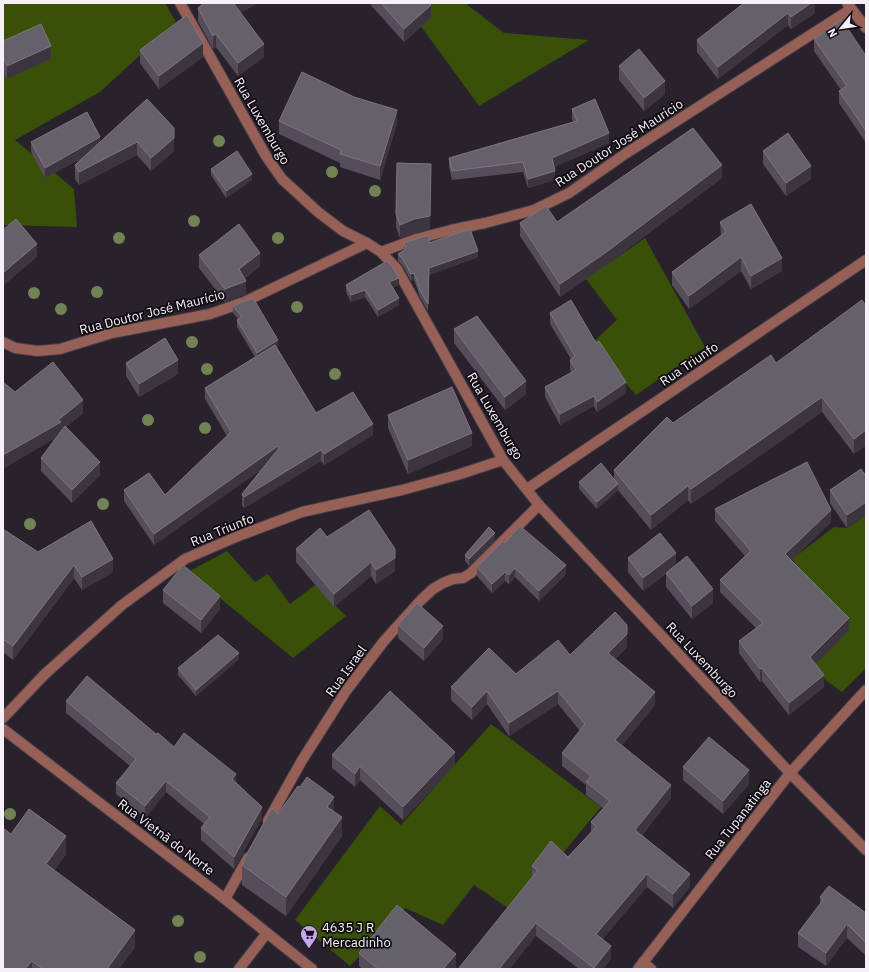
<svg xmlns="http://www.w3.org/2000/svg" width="869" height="972" font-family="'IBM Plex Sans',sans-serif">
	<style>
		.green { fill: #385007 }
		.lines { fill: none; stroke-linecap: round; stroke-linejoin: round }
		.minor-casing { stroke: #463e49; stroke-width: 12 }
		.minor { stroke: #966057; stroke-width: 10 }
		.tree { fill: #718355 }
		.wall { fill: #554e5a }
		.shaded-wall { fill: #3c3540 }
		.building { fill: #66606b; stroke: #7d7681 }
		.labels { text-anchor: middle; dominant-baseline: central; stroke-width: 3.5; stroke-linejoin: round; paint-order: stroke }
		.street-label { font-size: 13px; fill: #f6f1f8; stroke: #100c11 }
		.poi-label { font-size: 13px; fill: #f6f1f8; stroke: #100c11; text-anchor: start }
	</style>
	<rect width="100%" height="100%" fill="#29212c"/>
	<g class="green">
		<path d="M3 3H165L176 22 100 92 15 140 74 189 77 227 3 225Z"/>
		<path d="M404 3H465L504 33 589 40 479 106Z"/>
		<path d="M645 238 705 347 636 395 591 344 617 320 586 279Z"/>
		<path d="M866 515V668L842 692 809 668 822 658 849 630 792 559 834 527 847 528Z"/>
		<path d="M227 551 255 582 268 574 290 604 315 585 346 616 293 658 188 572Z"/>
		<path d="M491 724 601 807 514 912 474 885 443 925 405 908 350 966 295 920 380 806 401 825Z"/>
	</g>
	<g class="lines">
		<defs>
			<g id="minor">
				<path d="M180 3 266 156 282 179 318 212 343 231 367 243 381 252 397 269 503 460 539 505 790 773 866 850"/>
				<path d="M847 3 866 28"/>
				<path d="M381 252 416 239 451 230 485 223 534 210 569 193 625 154 851 9"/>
				<path d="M3 342 15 348 38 351 60 349 112 333 210 314 244 302 367 243"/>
				<path d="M527 489 866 260"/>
				<path d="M3 718 45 674 122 605 185 559 236 537 302 512 402 490 457 475 503 460"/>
				<path d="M3 729 225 899 267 933 312 969"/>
				<path d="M268 821 301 762 346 691 384 641 421 600 433 589 443 583 453 579 463 578 471 573 539 505"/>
				<path d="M225 899 248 858"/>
				<path d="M643 962 651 969"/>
				<path d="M239 969 267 933"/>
				<path d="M638 969 790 773 866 690"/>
			</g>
		</defs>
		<use href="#minor" class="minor-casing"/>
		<use href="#minor" class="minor"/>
	</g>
	<g class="tree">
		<circle cx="219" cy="141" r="6"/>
		<circle cx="332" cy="172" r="6"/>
		<circle cx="375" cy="191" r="6"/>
		<circle cx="194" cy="221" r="6"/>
		<circle cx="119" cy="238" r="6"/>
		<circle cx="278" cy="238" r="6"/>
		<circle cx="97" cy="292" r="6"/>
		<circle cx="34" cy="293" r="6"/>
		<circle cx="297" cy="307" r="6"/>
		<circle cx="61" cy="309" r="6"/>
		<circle cx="192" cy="342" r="6"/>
		<circle cx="207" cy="369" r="6"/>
		<circle cx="335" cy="374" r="6"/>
		<circle cx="148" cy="420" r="6"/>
		<circle cx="205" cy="428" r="6"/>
		<circle cx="103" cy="504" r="6"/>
		<circle cx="30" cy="524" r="6"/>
		<circle cx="10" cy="814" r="6"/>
		<circle cx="178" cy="921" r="6"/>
		<circle cx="200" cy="957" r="6"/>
	</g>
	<g class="wall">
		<path d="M202 3H258L240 13 264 57 238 76 216 47 213 49 198 21V8L202 4Z"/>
		<path d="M369 3H429L431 18 404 42Z"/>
		<path d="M815 3V13L791 29 788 25 718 79 697 52V40Z"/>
		<path d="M814 39 866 56V143L839 103V91L841 90 814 51Z"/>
		<path d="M3 41 51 59 7 79 3 71Z"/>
		<path d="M140 50 203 57 159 89 140 63Z"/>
		<path d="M619 66 665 94 644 111 619 80Z"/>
		<path d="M147 99 174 151 151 171 137 155 79 185 75 179V165L84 157 45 178 31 152V142H100Z"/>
		<path d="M572 109 609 143 554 167 555 180 528 188 523 172 452 180 449 167V158L573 122 572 119Z"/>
		<path d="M279 121 397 123 380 180 340 167V163L279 134Z"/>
		<path d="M763 151 811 179 786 196 763 164Z"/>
		<path d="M211 169 252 180 226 198 211 175Z"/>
		<path d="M722 178 605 266 560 297 520 236V223L557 222Z"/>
		<path d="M396 214 430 229 414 233 400 238 396 227Z"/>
		<path d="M720 222 782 271 751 289 741 271 689 309 672 285V272L721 236Z"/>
		<path d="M404 243H429L478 257 429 275 428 311 420 297 414 280 411 281 403 266 398 261V254L404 250Z"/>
		<path d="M199 255 260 266 245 278 246 294 225 302 199 268Z"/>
		<path d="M346 285H399L393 287 399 305 378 317 365 297 351 302 346 292Z"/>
		<path d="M233 306 278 347 277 348 316 413 373 435 324 465 321 461 244 508 242 505V494L262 469 154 545 124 501V490L165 495 227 436 205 399V388L255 357 237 327V320L238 319 233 313Z"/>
		<path d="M866 306V445L854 454 822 412 691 504 688 500 651 530 618 490 597 509 579 489V482L614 479V470L673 423 776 363Z"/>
		<path d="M550 313 626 393 597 412 594 406 560 425 545 397V387L571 372 570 370V360L571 359 550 324Z"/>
		<path d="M454 329 526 394 505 410 454 343Z"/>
		<path d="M126 363 178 374 139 397 126 376Z"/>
		<path d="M15 392 83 413 66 427 100 475 72 503 41 471V458L55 438Z"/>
		<path d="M388 415 472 446 408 474 388 428Z"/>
		<path d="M866 476 847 528 830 503V490Z"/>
		<path d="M715 509 831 522 791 561 849 630 816 664 824 687 789 715 762 681 760 682 739 653V641L756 628 720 592V580L745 556 715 521Z"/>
		<path d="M3 529 38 552 113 572 82 590 74 578 13 660 3 652Z"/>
		<path d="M327 537 395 571 376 584 371 576 334 607 296 562V549Z"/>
		<path d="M495 540 469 566 465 561V555Z"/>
		<path d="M505 543 566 574 539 601 515 577 509 584 505 581 492 593 477 576V567Z"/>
		<path d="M628 558 676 565 713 603 692 619 666 587V574L643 591 628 572Z"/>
		<path d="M163 590 220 609 201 633 163 603Z"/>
		<path d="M398 625 443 639 424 661 398 638Z"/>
		<path d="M627 647 615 659 655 705 622 745 671 798 642 835 690 887 673 908 647 887 602 939 611 959 603 969H579L536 936 532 877V866L568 857 591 832V822L604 809 586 795V785L562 766V753L580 731 558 704 509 736 487 704 472 720 451 700V687L516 674 570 655Z"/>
		<path d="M239 659 196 696 178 675V668Z"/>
		<path d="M66 701 156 734 174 747 236 782 262 818 234 869 201 840V828L204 824 166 792 145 818 116 794V783L130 766 66 713Z"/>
		<path d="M332 755 455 765 403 820 360 780 355 787 332 768Z"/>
		<path d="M683 767 749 784 723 814 683 780Z"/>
		<path d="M334 812 342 836 286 916 242 885V865L244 862V859Z"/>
		<path d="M11 834 66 854 54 870 135 947 119 969H3Z"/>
		<path d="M820 897 866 913V956L847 938 826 966 798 947V933L820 904Z"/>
		<path d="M359 953 456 967 454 969H362L359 966Z"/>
	</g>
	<g class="shaded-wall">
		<path d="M235 3H258L234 17V4Z"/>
		<path d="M811 3H815V13L791 29V17Z"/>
		<path d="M431 5V18L404 42V29Z"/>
		<path d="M788 13V25L718 79V67Z"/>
		<path d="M216 34V47L213 49V36Z"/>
		<path d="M203 43V57L159 89V76Z"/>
		<path d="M264 44V57L238 76V63Z"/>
		<path d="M51 46V59L7 79V66Z"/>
		<path d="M665 81V94L644 111V98Z"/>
		<path d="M397 110V123L380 180V166Z"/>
		<path d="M609 133V143L552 168V158Z"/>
		<path d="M100 137V148L45 178V168Z"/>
		<path d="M174 138V151L151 171V158Z"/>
		<path d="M137 142V155L79 185V172Z"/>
		<path d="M722 165V178L605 266 560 297V284Z"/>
		<path d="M811 166V179L786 196V183Z"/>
		<path d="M555 171V180L528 188V179Z"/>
		<path d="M252 174V180L226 198V191Z"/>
		<path d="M431 177 430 229 414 233 400 238V225Z"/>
		<path d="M37 244V257L3 286V273Z"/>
		<path d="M478 251V257L429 275 428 311 429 268Z"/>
		<path d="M260 253V266L239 282V269Z"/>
		<path d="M741 257V271L689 309V296Z"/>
		<path d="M782 258V271L751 289V276Z"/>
		<path d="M414 273V280L411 281V274Z"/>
		<path d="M399 278V285L389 288V282Z"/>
		<path d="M246 281V294L225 302V289Z"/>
		<path d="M365 290V297L351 302V295Z"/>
		<path d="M399 298V305L378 317V310Z"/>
		<path d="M278 340V347L257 359V353Z"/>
		<path d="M178 360V374L139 397V384Z"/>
		<path d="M526 381V394L505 410V397Z"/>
		<path d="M626 382V393L597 412V402Z"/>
		<path d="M594 396V406L560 425V414Z"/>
		<path d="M822 397V412L691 504V489Z"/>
		<path d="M83 400V413L61 431V435L3 469V455L58 420Z"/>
		<path d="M373 424V435L324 465V454Z"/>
		<path d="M866 430V445L854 454V439Z"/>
		<path d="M472 433V446L408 474V460Z"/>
		<path d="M278 446V458L154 545V534Z"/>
		<path d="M321 450V461L244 508V497Z"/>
		<path d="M100 462V475L72 503V490Z"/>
		<path d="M618 484V490L597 509V502Z"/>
		<path d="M688 486V500L651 530V515Z"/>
		<path d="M866 502V515L847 528V515Z"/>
		<path d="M831 510V522L785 567V554Z"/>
		<path d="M495 533V540L469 566V559Z"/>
		<path d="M676 553V566L643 591V578Z"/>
		<path d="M395 558V571L376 584V570Z"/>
		<path d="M113 559V572L82 590V577Z"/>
		<path d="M371 562V576L334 607V594Z"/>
		<path d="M74 565V578L13 660V646Z"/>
		<path d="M566 565V574L539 601V591Z"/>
		<path d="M515 568V577L509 584V575Z"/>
		<path d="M505 572V581L492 593V584Z"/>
		<path d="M713 589V603L692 619V606Z"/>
		<path d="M220 596V609L201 633V620Z"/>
		<path d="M849 618V630L810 670V657Z"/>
		<path d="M443 626V639L424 661V648Z"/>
		<path d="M627 634V647L608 666V653Z"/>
		<path d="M239 653V659L196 696V690Z"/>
		<path d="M762 668V681L760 682V669Z"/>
		<path d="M824 675V687L789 715V703Z"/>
		<path d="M487 691V704L472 720V707Z"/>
		<path d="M558 691V704L509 736V723Z"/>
		<path d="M655 692V705L615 753V740Z"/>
		<path d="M455 752V765L403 820V807Z"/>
		<path d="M4 762V775L3 777V763Z"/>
		<path d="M360 766V780L355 787V774Z"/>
		<path d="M749 770V784L723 814V801Z"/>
		<path d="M236 774V786L232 779Z"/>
		<path d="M166 781V792L145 818V806Z"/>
		<path d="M671 785V798L635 843V830Z"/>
		<path d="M334 797V816L327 807Z"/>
		<path d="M262 807V818L234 869V857Z"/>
		<path d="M342 817V836L286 916V897Z"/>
		<path d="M66 836V854L46 882V864Z"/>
		<path d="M647 874V887L596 947V934Z"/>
		<path d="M690 874V887L673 908V894Z"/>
		<path d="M536 923V936L510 969H499Z"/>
		<path d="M847 924V938L826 966V953Z"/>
		<path d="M135 930V947L119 969H107Z"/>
		<path d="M611 946V959L603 969H594V968Z"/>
		<path d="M456 954V967L454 969H443Z"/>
		<path d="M32 961V969H25Z"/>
	</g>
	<g class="building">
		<path d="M204 3H235L234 4 264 44 238 63 216 34 213 36 198 8Z"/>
		<path d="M381 3H429L431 5 404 29Z"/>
		<path d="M744 3H811L791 17 788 13 718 67 697 40Z"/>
		<path d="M187 15 203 43 159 76 140 50Z"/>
		<path d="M842 20 866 56V131L839 91 847 86 814 39Z"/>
		<path d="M41 24 51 46 7 66 3 57V41Z"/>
		<path d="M639 49 665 81 644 98 619 66Z"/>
		<path d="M302 72 354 97 397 110 380 166 340 154 341 150 279 121Z"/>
		<path d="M147 99 174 128V138L151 158 137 142 79 172 75 165Z"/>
		<path d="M595 99 609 133 552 158 555 171 528 179 523 162 452 171 449 158 577 121 572 109Z"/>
		<path d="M87 112 100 137 45 168 31 142Z"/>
		<path d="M693 128 722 165 605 253 560 284 520 223 546 206 557 222Z"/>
		<path d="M788 133 811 166 786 183 763 151Z"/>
		<path d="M237 151 252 174 226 191 211 169Z"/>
		<path d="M397 163 431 164 430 216 414 219 400 225 396 214Z"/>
		<path d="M751 204 782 258 751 276 741 257 689 296 672 272 726 232 720 222Z"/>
		<path d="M16 219 37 244 3 273V230Z"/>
		<path d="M239 224 260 253 239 269 246 281 225 289 199 255Z"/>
		<path d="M470 229 478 251 429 268 428 304 420 290 414 273 411 274 403 259 398 254 406 249 404 243 429 235V243Z"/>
		<path d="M387 261 392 266 399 278 389 282 399 298 378 310 365 290 351 295 346 285Z"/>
		<path d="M253 298 278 340 257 353 237 320 242 317 233 306Z"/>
		<path d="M571 300 596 343 599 341 626 382 597 402 594 396 560 414 545 387 576 370 570 360 575 356 550 313Z"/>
		<path d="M862 300 866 306V430L854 439 822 397 691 489 688 486 651 515 614 470 667 417 673 423 771 355 776 363Z"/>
		<path d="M477 316 526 381 505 397 454 329Z"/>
		<path d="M165 338 178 360 139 384 126 363Z"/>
		<path d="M275 345 316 413 353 392 373 424 324 454 321 450 244 497 242 494 279 448 278 446 154 534 124 490 149 473 165 495 231 432 205 388Z"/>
		<path d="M53 362 83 400 58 420 61 422 3 455V382L15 392Z"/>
		<path d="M452 387 472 433 408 460 388 415Z"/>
		<path d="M65 426 100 462 72 490 41 458Z"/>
		<path d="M807 462 831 510 785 554 849 618 810 657 824 675 789 703 762 668 760 669 739 641 763 623 720 580 751 551 715 509Z"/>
		<path d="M601 463 618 484 597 502 579 482Z"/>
		<path d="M861 469 866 476V502L847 515 830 490Z"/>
		<path d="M369 510 395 549V558L376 570 371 562 334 594 296 549 320 528 327 537Z"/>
		<path d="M91 521 113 559 82 577 74 565 13 646 3 639V529L38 552Z"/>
		<path d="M520 526 566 565 539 591 515 568 509 575 505 572 492 584 477 567 503 541 505 543Z"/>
		<path d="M489 527 495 533 469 559 465 555Z"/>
		<path d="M660 533 676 553 643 578 628 558Z"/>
		<path d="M687 556 713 589 692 606 666 573Z"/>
		<path d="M183 565 220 596 201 620 163 590Z"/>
		<path d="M417 603 443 626 424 648 398 625Z"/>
		<path d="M615 612 627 625V634L608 653 655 692 615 740 671 785 635 830 690 874 673 894 647 874 596 934 611 946 594 968 536 923 499 969H458L538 870 532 866 551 841 568 857 596 827 591 822 610 801 586 782 591 776 562 753 585 724 558 691 509 723 487 691 472 707 451 687 489 648 516 674 558 640 570 655Z"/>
		<path d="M218 635 239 653 196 690 178 668Z"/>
		<path d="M87 676 156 734 158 733 174 747 184 733 236 774 232 779 262 807 234 857 201 828 210 817 166 781 145 806 116 783 136 759 66 701Z"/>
		<path d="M390 691 455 752 403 807 360 766 355 774 332 755Z"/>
		<path d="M709 737 749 770 723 801 683 767Z"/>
		<path d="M307 777 334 797 327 807 342 817 286 897 242 865 245 860 244 859 272 808 278 814 298 786 300 787Z"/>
		<path d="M29 809 66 836 46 864 135 930 107 969H43L32 961 25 969H3V828L11 834Z"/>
		<path d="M829 886 866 913V943L847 924 826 953 798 933 823 900 820 897Z"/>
		<path d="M397 905 456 954 443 969H378L359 953Z"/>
	</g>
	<defs>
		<symbol id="supermarket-pin" viewBox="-11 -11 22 30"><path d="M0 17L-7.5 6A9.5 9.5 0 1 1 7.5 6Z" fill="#c8a5ef" stroke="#100c11"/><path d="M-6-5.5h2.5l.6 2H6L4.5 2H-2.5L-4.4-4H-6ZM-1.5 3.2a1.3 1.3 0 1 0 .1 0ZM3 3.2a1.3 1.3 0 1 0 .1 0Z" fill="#111"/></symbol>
	</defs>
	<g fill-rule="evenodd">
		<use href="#supermarket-pin" x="299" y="924" width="20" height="27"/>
	</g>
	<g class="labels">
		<g class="street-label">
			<text transform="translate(262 121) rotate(60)">Rua Luxemburgo</text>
			<text transform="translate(619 143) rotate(-33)">Rua Doutor José Maurício</text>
			<text transform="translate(152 312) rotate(-14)">Rua Doutor José Maurício</text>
			<text transform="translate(689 364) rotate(-34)">Rua Triunfo</text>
			<text transform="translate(495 416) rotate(60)">Rua Luxemburgo</text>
			<text transform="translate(222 530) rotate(-22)">Rua Triunfo</text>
			<text transform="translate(702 660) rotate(47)">Rua Luxemburgo</text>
			<text transform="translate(346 671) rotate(-54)">Rua Israel</text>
			<text transform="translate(738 819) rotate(-52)">Rua Tupanatinga</text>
			<text transform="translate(166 837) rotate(37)">Rua Vietnã do Norte</text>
		</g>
		<g class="poi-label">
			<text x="322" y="927">4635 J R<tspan x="322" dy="15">Mercadinho</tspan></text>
		</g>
	</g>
	<rect width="869" height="972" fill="none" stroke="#f6f1f8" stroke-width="8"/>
	<g transform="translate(841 28) rotate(241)" stroke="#100c11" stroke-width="3" paint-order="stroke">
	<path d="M0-3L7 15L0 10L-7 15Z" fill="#f6f1f8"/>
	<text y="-6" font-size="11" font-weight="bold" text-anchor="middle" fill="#f6f1f8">N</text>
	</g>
</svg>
